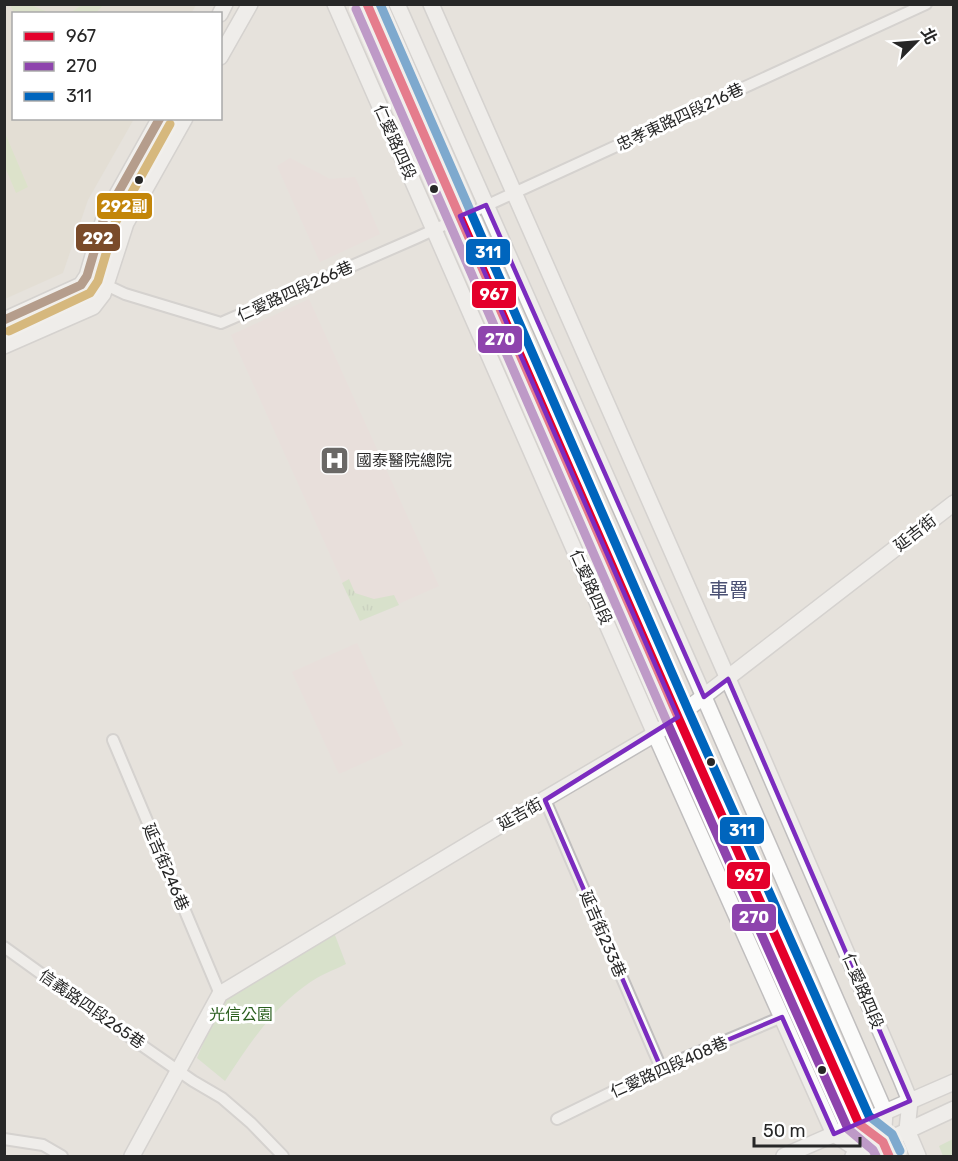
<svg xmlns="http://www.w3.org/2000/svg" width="958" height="1161" font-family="Rubik,'Noto Sans TC',sans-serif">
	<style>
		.education { fill: #e0dacb }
		.medical { fill: #ecdbd9 }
		.grass { fill: url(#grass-tufts) }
		.park { fill: #c7dfb7 }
		.pitch { fill: #d1e3b4 }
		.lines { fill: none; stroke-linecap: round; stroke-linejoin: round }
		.street-casing { stroke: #c0bebe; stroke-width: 14 }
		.secondary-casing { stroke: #c0bebe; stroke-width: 18 }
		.street { stroke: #fbfbfa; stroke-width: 10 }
		.secondary { stroke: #fbfbfa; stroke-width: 15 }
		.bus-1-casing { stroke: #fff; stroke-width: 14 }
		.bus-2-casing { stroke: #fff; stroke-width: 14 }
		.bus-3-casing { stroke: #fff; stroke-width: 14 }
		.bus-4-casing { stroke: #fff; stroke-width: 14 }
		.bus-5-casing { stroke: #fff; stroke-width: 14 }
		.bus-1 { stroke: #e4002b; stroke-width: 9 }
		.bus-2 { stroke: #8e44ad; stroke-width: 9 }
		.bus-3 { stroke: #0065bd; stroke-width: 9 }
		.bus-4 { stroke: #7a4b2a; stroke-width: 9 }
		.bus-5 { stroke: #c3860a; stroke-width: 9 }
		.marked { fill: none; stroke: #7b2cbf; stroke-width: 4.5; stroke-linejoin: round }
		.bus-dot { fill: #272727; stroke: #fff; stroke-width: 2 }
		.labels { text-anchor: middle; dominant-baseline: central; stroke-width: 6; stroke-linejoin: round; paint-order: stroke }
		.street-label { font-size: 16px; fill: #272727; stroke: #fff }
		.poi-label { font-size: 16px; fill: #272727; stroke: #fff; text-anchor: start }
		.park-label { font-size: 16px; fill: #295e1d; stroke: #fff }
		.quarter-label { font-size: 20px; fill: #4b5174; stroke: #fff }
		.line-badge { stroke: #fff; stroke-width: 2 }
		.badge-label { font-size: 16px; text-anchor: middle; font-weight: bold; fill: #fff }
	</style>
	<defs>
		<pattern id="grass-tufts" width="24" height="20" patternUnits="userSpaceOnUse" patternTransform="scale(1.5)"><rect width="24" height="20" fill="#c7dfb7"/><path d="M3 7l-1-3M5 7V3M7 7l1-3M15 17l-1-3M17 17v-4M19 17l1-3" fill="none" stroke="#abbf9d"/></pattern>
	</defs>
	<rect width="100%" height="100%" fill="#e6e2dc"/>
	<path class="education" d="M5 5H196L191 14H14V118L134 119 88 200 63 273 5 299Z"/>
	<g class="medical">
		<path d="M290 158 330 179 355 177 380 234 320 262 277 166Z"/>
		<path d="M309 299 439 586 360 621 231 335Z"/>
		<path d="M357 643 403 745 339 774 292 672Z"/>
	</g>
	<path class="grass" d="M349 579 355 593 374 599 394 595 399 605 360 621 342 583Z"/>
	<g class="park">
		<path d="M333 930 346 964C334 970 320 975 309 983 272 1009 249 1044 225 1081L197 1058 223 997Z"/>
		<path d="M953 1139V1156H943L939 1146Z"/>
	</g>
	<g class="pitch">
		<path d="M10 5H31L50 13H14Z"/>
		<path d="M82 5H103L96 13H63L73 11Z"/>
		<path d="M5 133 28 187 16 193 5 167Z"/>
	</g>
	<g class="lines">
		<defs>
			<g id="street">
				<path d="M87 276 125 294 221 323 416 238 926 4"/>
				<path d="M113 740 220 994"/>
				<path d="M545 800 661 1068"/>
				<path d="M4 947 104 1019 193 1081 222 1098 251 1123 283 1156"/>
				<path d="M557 1119 661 1068 782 1017"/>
				<path d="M4 1139 43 1145 62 1156"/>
			</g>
			<g id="secondary">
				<path d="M335 4 655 734 834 1134 861 1152 863 1156"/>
				<path d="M367 4 678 717 859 1124 883 1142"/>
				<path d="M397 4 697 681 885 1112 883 1142 889 1156"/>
				<path d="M431 4 747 722 901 1079 910 1101 907 1130 918 1156"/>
				<path d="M220 14 225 4"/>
				<path d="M220 57 250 4"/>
				<path d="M4 320 81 285 87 276 104 218 160 118"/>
				<path d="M4 346 93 307 103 294 126 223 185 118"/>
				<path d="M132 1156 220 994 482 836 655 734 954 503"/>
				<path d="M784 1156 954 1082"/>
				<path d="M853 1156 954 1109"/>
			</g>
		</defs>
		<use href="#street" class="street-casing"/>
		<use href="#secondary" class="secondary-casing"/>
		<use href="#street" class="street"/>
		<use href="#secondary" class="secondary"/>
		<defs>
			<path id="bus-1" d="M367 4 678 717 859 1124 883 1142 889 1156"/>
			<path id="bus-2" d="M356 9 667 722 848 1129 873 1150 876 1156"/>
			<path id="bus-3" d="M380 4 689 712 869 1116 892 1134 900 1151"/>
			<path id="bus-4" d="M4 320 81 285 87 276 104 218 160 118"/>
			<path id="bus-5" d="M9 331 90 293 98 281 115 223 170 124"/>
		</defs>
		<use href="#bus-1" class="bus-1-casing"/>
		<use href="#bus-2" class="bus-2-casing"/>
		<use href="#bus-3" class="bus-3-casing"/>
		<use href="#bus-4" class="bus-4-casing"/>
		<use href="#bus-5" class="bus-5-casing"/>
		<use href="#bus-1" class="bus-1"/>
		<use href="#bus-2" class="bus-2"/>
		<use href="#bus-3" class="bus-3"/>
		<use href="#bus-4" class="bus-4"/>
		<use href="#bus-5" class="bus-5"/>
	</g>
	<path d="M0 0H958V1161H0ZM486 205 704 697 728 679 910 1101 834 1134 782 1017 661 1068 545 800 678 717 460 216Z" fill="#e6e2dc" fill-opacity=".55" fill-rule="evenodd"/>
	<path class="marked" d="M486 205 704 697 728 679 910 1101 834 1134 782 1017 661 1068 545 800 678 717 460 216Z"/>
	<defs>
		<symbol id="hospital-square" viewBox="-11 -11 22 22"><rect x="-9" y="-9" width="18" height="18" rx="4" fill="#6a6866" stroke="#fff"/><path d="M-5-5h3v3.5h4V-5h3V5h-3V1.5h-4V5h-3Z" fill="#fff"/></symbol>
	</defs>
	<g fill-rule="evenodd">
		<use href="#hospital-square" x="318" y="444" width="33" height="33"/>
	</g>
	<g class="bus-dot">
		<circle cx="139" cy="180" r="5"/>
		<circle cx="434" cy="189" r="5"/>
		<circle cx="711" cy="762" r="5"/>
		<circle cx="822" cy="1070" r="5"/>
	</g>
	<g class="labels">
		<g class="street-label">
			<text transform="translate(680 117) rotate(-25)">忠孝東路四段216巷</text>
			<text transform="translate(395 142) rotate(66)">仁愛路四段</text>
			<text transform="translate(295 291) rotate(-24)">仁愛路四段266巷</text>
			<text transform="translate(915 533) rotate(-38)">延吉街</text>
			<text transform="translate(591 587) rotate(66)">仁愛路四段</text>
			<text transform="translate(520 814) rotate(-29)">延吉街</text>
			<text transform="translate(166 867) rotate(67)">延吉街246巷</text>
			<text transform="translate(603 934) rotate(67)">延吉街233巷</text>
			<text transform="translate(863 991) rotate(67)">仁愛路四段</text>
			<text transform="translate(92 1009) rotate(35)">信義路四段265巷</text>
			<text transform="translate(669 1067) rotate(-24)">仁愛路四段408巷</text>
		</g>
		<g class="poi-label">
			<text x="356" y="460">國泰醫院總院</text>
		</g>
		<g class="park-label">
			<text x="241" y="1014">光信公園</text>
		</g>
		<g class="quarter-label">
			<text x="729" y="590">車罾</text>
		</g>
	</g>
	<g class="line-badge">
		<rect x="96" y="192" width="57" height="28" rx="6" fill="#c3860a"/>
		<rect x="75" y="223" width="46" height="29" rx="6" fill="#7a4b2a"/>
		<rect x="465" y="238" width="46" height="28" rx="6" fill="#0065bd"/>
		<rect x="471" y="280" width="46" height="29" rx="6" fill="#e4002b"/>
		<rect x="477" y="325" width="46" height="29" rx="6" fill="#8e44ad"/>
		<rect x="719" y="816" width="46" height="29" rx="6" fill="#0065bd"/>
		<rect x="726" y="861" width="45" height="29" rx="6" fill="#e4002b"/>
		<rect x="731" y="903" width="46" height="29" rx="6" fill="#8e44ad"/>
	</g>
	<g class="badge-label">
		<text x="124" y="212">292副</text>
		<text x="98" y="244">292</text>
		<text x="488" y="258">311</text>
		<text x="494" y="300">967</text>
		<text x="500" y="345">270</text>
		<text x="742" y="836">311</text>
		<text x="749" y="881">967</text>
		<text x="754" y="923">270</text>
	</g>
	<rect width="958" height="1161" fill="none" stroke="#272727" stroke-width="12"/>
	<rect x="12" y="12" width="210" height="108" fill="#ffffff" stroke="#a9a9a9" stroke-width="1.5"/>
	<rect x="24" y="32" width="30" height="9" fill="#e4002b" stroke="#a9a9a9" stroke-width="1.5"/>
	<text x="66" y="42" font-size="18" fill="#272727">967</text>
	<rect x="24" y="62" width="30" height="9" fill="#8e44ad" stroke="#a9a9a9" stroke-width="1.5"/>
	<text x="66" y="72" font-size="18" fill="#272727">270</text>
	<rect x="24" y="92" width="30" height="9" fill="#0065bd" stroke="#a9a9a9" stroke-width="1.5"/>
	<text x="66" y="102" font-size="18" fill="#272727">311</text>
	<g transform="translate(916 42) rotate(65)" stroke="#ffffff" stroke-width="4.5" paint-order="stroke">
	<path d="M0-4.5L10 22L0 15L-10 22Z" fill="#272727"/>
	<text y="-9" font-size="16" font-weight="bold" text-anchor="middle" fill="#272727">北</text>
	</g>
	<path d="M754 1137v9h106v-9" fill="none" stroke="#272727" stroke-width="3"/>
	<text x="763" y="1137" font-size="18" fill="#272727" stroke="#ffffff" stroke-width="4.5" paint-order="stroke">50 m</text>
</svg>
